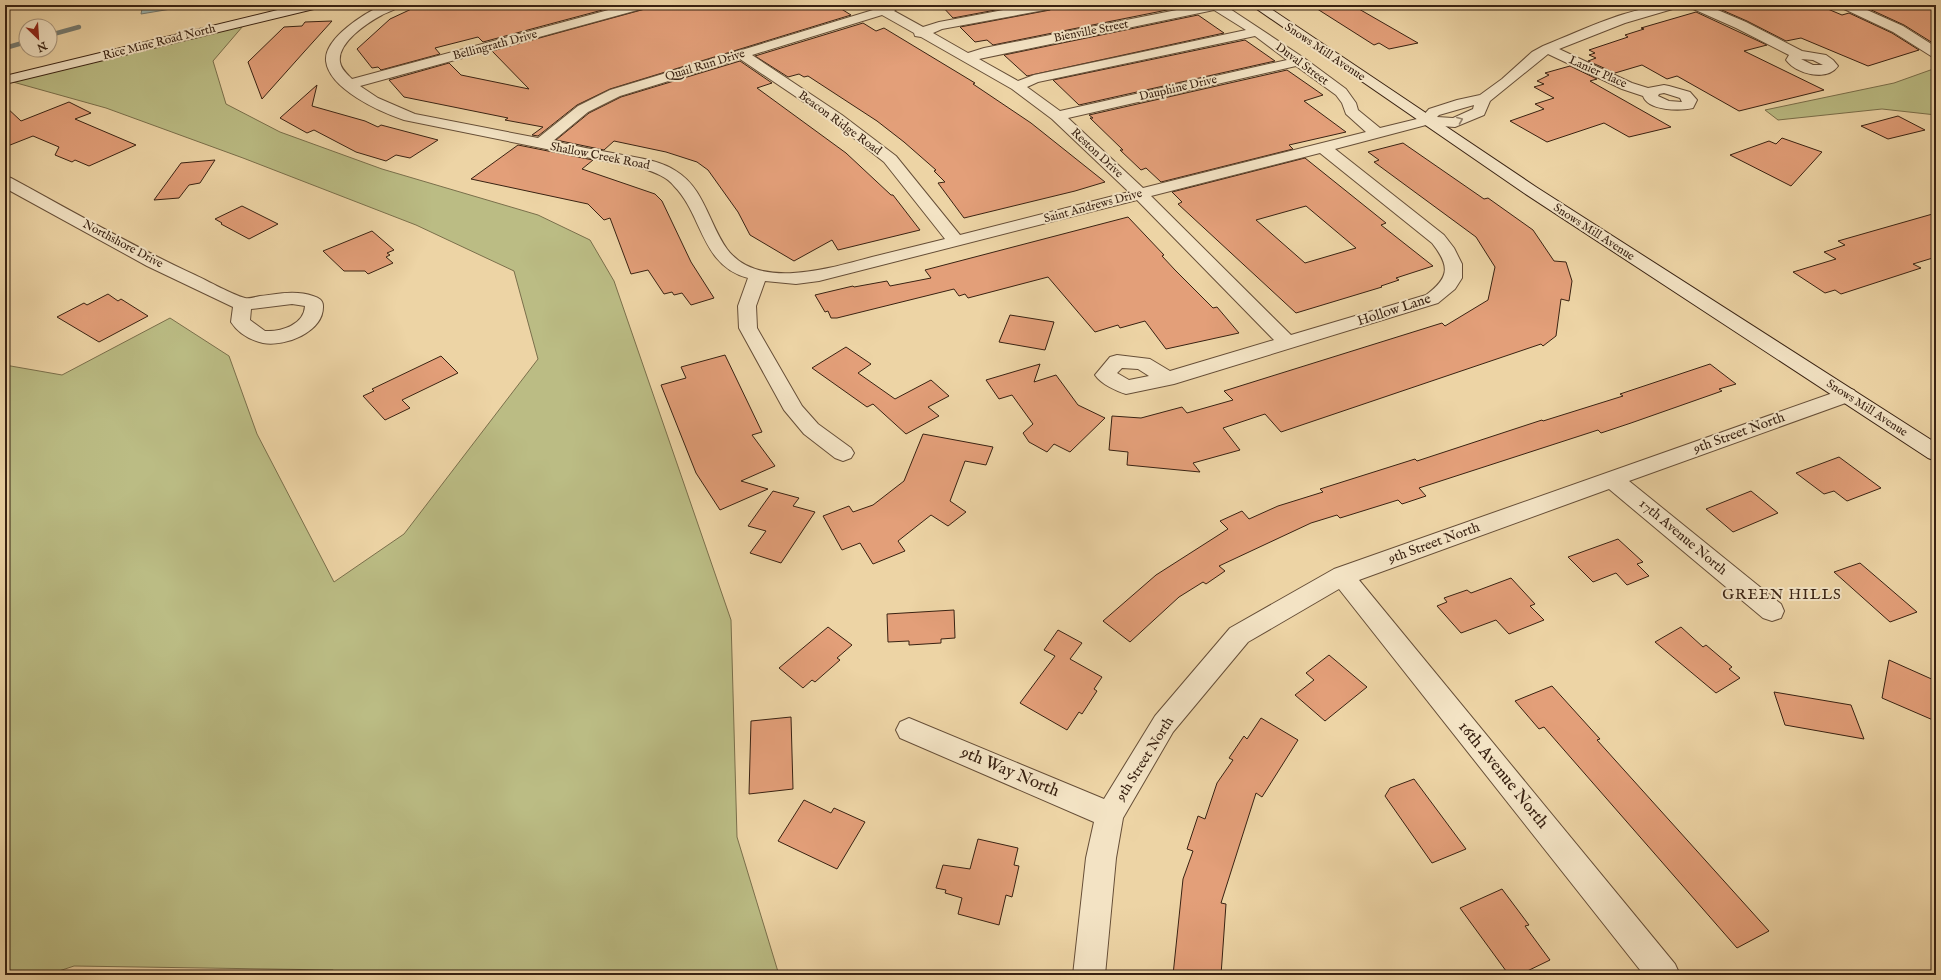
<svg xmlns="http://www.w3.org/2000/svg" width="1941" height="980" font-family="'IM FELL English',serif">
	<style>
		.green { fill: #bbbc84; stroke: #7a6f4b }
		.water { fill: #9db6b1; stroke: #757b71 }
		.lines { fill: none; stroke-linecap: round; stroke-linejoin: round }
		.stream { stroke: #757b71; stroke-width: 4.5 }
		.building { fill: #e39f79; stroke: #392212; fill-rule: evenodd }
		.street-casing { stroke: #664e37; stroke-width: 2 }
		.secondary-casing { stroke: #392212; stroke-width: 2 }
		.street { fill: #f3e3c4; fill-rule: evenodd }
		.secondary { fill: #f3e3c4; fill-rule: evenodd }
		.oneway { stroke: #96826b }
		.labels { text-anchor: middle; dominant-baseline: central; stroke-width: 4; stroke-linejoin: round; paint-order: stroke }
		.far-street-label { font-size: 12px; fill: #392212; stroke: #f3e3c4 }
		.street-label { font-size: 14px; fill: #392212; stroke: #f3e3c4 }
		.neighbourhood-label { font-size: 15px; letter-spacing: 1px; fill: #392212; stroke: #f3e3c4 }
		.near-street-label { font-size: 17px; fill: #392212; stroke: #f3e3c4 }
	</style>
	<rect width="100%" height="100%" fill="#edd4a5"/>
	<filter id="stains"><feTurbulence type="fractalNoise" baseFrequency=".005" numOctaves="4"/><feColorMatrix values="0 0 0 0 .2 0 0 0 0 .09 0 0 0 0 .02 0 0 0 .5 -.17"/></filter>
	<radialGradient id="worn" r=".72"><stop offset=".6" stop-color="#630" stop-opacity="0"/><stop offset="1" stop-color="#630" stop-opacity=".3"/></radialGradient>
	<g class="green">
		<path d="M243 26 213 61 226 104 280 132 382 169 538 215 590 240 614 281 731 620 737 837 779 975H339L333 970 74 966 47 975H5V365L62 375 170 318 229 356 257 434 334 582 404 534 538 359 514 271 416 225 243 158 106 108 13 82Z"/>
		<path d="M1936 68V115L1882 109 1778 120 1765 110 1894 83Z"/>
	</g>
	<path class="water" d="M156 5H195L141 14 142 9Z"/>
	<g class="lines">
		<g class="stream">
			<path d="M50 35 79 27"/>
			<path d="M5 48 26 42"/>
		</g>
	</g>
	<g class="building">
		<path d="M420 5H621L483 42 478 37 435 48 440 54 381 70 378 67 372 68 357 49 390 19Z"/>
		<path d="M648 5H835L851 15 610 89 577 105 538 136 532 135 543 127 505 120 508 118 404 97 389 80 449 63 461 75 529 89 492 51 645 9Z"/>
		<path d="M941 5H1022L953 18Z"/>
		<path d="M1057 5H1185L1187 6 993 45 987 40 975 42 960 27 1050 10Z"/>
		<path d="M1311 5H1352L1418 43 1389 49 1379 43 1374 45Z"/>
		<path d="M1722 5H1796L1802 8 1811 5 1818 8 1823 7 1842 15 1849 13 1892 33 1919 50 1868 66 1801 38 1786 41 1747 21 1715 7Z"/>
		<path d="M1878 5H1936V45L1904 25 1867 8Z"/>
		<path d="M1696 12 1767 45 1744 51 1824 90 1739 111 1677 76 1667 79 1642 65 1615 73 1588 61 1596 58 1589 55 1595 53 1589 50 1628 37 1625 35 1644 29 1641 28Z"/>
		<path d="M1198 15 1224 33 1027 76 1004 55Z"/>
		<path d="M332 21 304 52 262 99 248 62 284 27 302 26 305 22Z"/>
		<path d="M863 23 876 31 884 28 975 83 973 84 1031 123 1105 182 1075 191 964 218 938 183 945 182 934 171 936 170 904 142 877 121 808 76 804 77 799 74 788 77 755 56Z"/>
		<path d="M1245 40 1275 61 1079 105 1053 80Z"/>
		<path d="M740 61 772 83 757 88 846 153 891 195H893L920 230 838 250 832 240 794 261 750 235 738 212 708 170 697 162 666 152 614 141 604 150 556 140 589 113 621 97Z"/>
		<path d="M1570 66 1597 79 1590 81 1671 127 1629 137 1604 123 1547 142 1510 121 1544 109 1535 104 1554 98 1534 87 1544 84 1537 81 1549 75 1545 73Z"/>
		<path d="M1287 70 1323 95 1304 101 1346 132 1289 145 1293 149 1161 182 1146 168 1141 170 1120 150H1123L1090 118H1093L1089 115Z"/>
		<path d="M317 85 312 106 365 121 378 127 381 125 438 140 410 158 396 155 386 161 356 152 314 130 307 133 280 118Z"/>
		<path d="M69 102 91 113 75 119 136 145 89 166 75 160 72 162 55 155 59 147 33 136 5 147V106L21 121Z"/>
		<path d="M1898 116 1925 130 1888 139 1861 126Z"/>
		<path d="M1782 138 1822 152 1791 186 1730 155 1769 141 1776 144Z"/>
		<path d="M1403 143 1484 199 1488 198 1533 230 1554 261 1566 262 1572 281 1569 301 1561 299 1556 336 1543 346 1541 344 1281 432 1265 414 1223 428 1240 450 1193 463 1200 472 1127 465 1128 452 1109 450 1112 416 1141 418 1182 407 1187 413 1233 400 1224 391 1442 323 1445 326 1488 300 1495 267 1476 237 1374 162 1379 160 1368 152Z"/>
		<path d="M518 145 593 160 582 169 655 194 662 201 691 262 714 298 691 305 682 293 674 295 672 292 664 294 648 270 631 274 610 218 604 220 588 204 471 179Z"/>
		<path d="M1305 158 1386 223 1381 225 1433 266 1396 278 1399 280 1381 286 1382 287 1296 313 1178 204 1182 202 1172 192ZM1306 206 1356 248 1305 263 1256 220Z"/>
		<path d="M215 160 200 183 189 185 179 198 154 200 181 163Z"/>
		<path d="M242 206 278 224 249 239 221 224 222 223 215 219Z"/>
		<path d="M1936 213V257L1913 264 1921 268 1841 294 1835 290 1825 293 1793 272 1836 259 1824 252 1845 245 1838 241Z"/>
		<path d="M1128 217 1164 255 1162 256 1175 270 1213 308 1217 307 1239 333 1166 349 1145 321 1120 328 1118 325 1095 332 1048 277 968 298 965 294 959 296 954 289 837 318H831L828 311 825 312 815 295 853 286 854 287 887 281 890 286 931 278 925 270Z"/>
		<path d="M372 231 394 250 387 253 390 255 386 257 393 263 368 274 365 271H344L323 251Z"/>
		<path d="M108 294 118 301 121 299 148 316 99 342 57 317 84 303 87 305Z"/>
		<path d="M1010 315 1054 322 1045 350 999 342Z"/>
		<path d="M846 347 871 364 858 373 895 399 931 380 949 396 928 407 939 416 906 434 873 404 867 407 812 368Z"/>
		<path d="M725 355 762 432 752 435 775 466 741 481 768 489 720 510 696 473 661 385 686 378 681 367Z"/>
		<path d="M441 356 458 373 402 400 410 408 385 420 363 396 374 391 372 389Z"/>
		<path d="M1040 364 1034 382 1056 375 1078 405 1105 418 1070 452 1054 444 1047 452 1029 442 1023 433 1033 424 1012 395 999 399 986 380Z"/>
		<path d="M1710 364 1736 384 1719 389 1722 391 1631 423 1601 433 1598 430 1419 488 1426 496 1402 504 1398 500 1340 518 1337 515 1311 523 1219 566 1225 571 1206 584 1203 582 1179 597 1130 642 1103 621 1156 575 1228 529 1220 521 1242 511 1249 519 1278 506 1323 492 1320 489 1415 459 1417 461 1542 420 1543 421 1623 396 1620 394Z"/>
		<path d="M923 434 993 447 986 465 965 461 950 501 966 512 948 526 931 515 898 541 905 551 873 564 860 543 842 550 823 516 849 506 853 512 873 505 904 481Z"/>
		<path d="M1839 457 1881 488 1847 501 1834 491 1824 494 1796 473Z"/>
		<path d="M773 491 799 498 793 506 815 512 781 563 750 553 766 531 748 526Z"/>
		<path d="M1751 491 1778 513 1733 532 1706 509Z"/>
		<path d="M1618 539 1643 562 1637 564 1649 576 1627 585 1616 573 1593 582 1568 557Z"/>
		<path d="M1860 563 1917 612 1890 622 1834 572Z"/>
		<path d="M1511 578 1535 604 1530 606 1544 620 1509 634 1496 620 1461 633 1437 606 1447 602 1444 598 1467 590 1471 593Z"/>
		<path d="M954 610 955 638 941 639V643L909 645V641L888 642 887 614Z"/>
		<path d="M828 627 852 645 837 658 840 660 815 682 812 680 803 688 779 668Z"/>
		<path d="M1681 627 1703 647 1706 645 1732 667 1729 669 1740 678 1716 693 1655 642Z"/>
		<path d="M1058 630 1082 643 1070 659 1102 677 1094 689 1097 691 1082 714 1079 712 1067 730 1020 703 1055 656 1044 650Z"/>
		<path d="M1329 655 1367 687 1325 721 1295 695 1314 680 1306 673Z"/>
		<path d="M1889 660 1936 681 1933 720 1882 698Z"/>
		<path d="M1552 686 1600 739 1597 740 1769 931 1737 948 1544 727 1539 729 1515 701Z"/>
		<path d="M1774 692 1851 705 1864 739 1785 725Z"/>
		<path d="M791 717 793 789 749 794 751 721Z"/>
		<path d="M1261 718 1298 740 1262 797 1256 793 1221 903 1226 904 1221 975H1173L1183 879 1193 851 1187 849 1198 816 1205 819 1217 783 1233 760 1229 758 1244 736 1247 739Z"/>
		<path d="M1414 779 1466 849 1432 863 1385 796 1390 788Z"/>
		<path d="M804 800 831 813 834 808 865 822 837 869 778 841Z"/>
		<path d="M978 839 1018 848 1014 865 1019 866 1012 897 1006 895 999 925 958 914 962 898 945 893 946 890 936 888 943 865 970 869Z"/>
		<path d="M1502 889 1529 925 1525 926 1550 960 1519 975H1509L1460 908Z"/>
	</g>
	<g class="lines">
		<defs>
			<g id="street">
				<path d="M383 5H400C397 10 387 12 382 15 367 23 337 43 340 62 341 69 347 74 352 79L627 5H647L645 8 360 86 378 98 415 114 538 138 578 106 610 90 873 10 868 5H896L898 8 894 11 923 27 939 22 1030 5H1056L1050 9 942 29 933 33 968 53 984 48 1202 5H1224L1304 58 1346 89 1356 103 1358 110 1380 128 1421 118 1429 109 1457 100 1480 95 1502 79 1532 52 1543 46C1586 29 1631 5 1678 5L1676 8 1625 23 1559 49 1632 83 1648 88 1664 85 1669 86 1690 92 1697 100 1693 108C1680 111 1648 111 1643 96L1622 89 1548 54 1490 101 1484 115 1455 127 1426 125 1335 149 1444 235 1454 248 1462 264V278L1455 289 1438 303 1174 384 1126 394C1116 391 1101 384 1095 375L1110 357 1117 355 1150 359 1170 371 1274 340 1137 200 819 281 796 284 765 281 756 306 757 328 802 406 818 424 851 448 854 453 851 458 843 461 835 458 804 434 784 410 739 328 738 306 748 278C701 266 703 215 674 186 667 177 656 173 645 169L404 120C380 112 329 89 326 61 324 38 365 13 383 5ZM1214 10 1246 30 1034 75 1018 81 979 59ZM882 15 914 33 915 36 921 37 1012 89 1052 119 1129 192 960 235 896 156 842 115 752 55ZM1255 36 1287 60 1060 111 1027 87 1038 82ZM740 59 832 121 884 162 945 239C921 245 896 251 872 257 830 268 758 291 727 249 709 224 704 188 676 171 659 160 638 158 618 154 596 150 575 146 553 141L588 112 620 96ZM1296 66 1336 95 1342 103 1346 114 1366 132 1143 188 1068 118ZM1664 93 1680 98 1682 102 1669 101 1658 96 1659 94ZM1474 105 1473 109 1453 118 1437 117 1439 115ZM1320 153 1432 243C1450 266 1450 277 1426 295L1291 335 1151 196ZM1122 368 1138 369 1149 376 1129 380 1117 373Z"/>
				<path d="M1689 5H1706L1746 22 1802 51 1826 55 1833 60 1838 66C1827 82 1796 74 1786 60L1789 55 1736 28 1691 8ZM1801 59 1813 60 1823 65H1813Z"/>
				<path d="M1840 5H1856L1903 26 1936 47V57L1931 56 1893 32 1842 8Z"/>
				<path d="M5 176 11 178C72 211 132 246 195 275 208 281 233 295 245 298 249 299 255 297 260 296 278 294 296 290 313 296 319 298 323 300 323 306 324 332 285 347 263 343 250 340 238 333 231 322L233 307 147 266 5 188ZM292 304 305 306C304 325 281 332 265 331L250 320 251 309Z"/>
				<path d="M1847 388 1854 390 1857 395 1854 400 1629 481 1781 604 1784 611 1781 618 1772 621 1763 618 1609 489 1359 580 1675 964 1680 975H1644L1339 589 1248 642 1173 732 1123 818 1116 858 1105 975H1073L1086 858 1094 822 900 738 896 730 900 722 909 718 1104 799 1155 716 1230 628 1334 569Z"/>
			</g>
			<g id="secondary">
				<path d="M298 5H320L318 8 5 84V76Z"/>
				<path d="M1251 5H1265L1536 187 1936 443V461L1928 458 1524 193Z"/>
			</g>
		</defs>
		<use href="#street" class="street-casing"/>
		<use href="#secondary" class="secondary-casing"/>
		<use href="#street" class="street"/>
		<use href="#secondary" class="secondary"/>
	</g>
	<defs><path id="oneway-chevron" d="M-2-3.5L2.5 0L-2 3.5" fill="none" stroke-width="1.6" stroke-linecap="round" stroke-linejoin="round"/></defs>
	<use class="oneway" href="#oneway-chevron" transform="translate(1460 120) rotate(-22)"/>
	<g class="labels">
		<g class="far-street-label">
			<text transform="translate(1091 31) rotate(-11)">Bienville Street</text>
			<text transform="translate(159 42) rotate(-14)">Rice Mine Road North</text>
			<text transform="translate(495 45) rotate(-15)">Bellingrath Drive</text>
			<text transform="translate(1325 52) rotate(34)">Snows Mill Avenue</text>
			<text transform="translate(1302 64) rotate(36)">Duval Street</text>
			<text transform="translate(705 65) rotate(-17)">Quail Run Drive</text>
			<text transform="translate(1598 72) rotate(24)">Lanier Place</text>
			<text transform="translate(1178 88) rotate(-13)">Dauphine Drive</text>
			<text transform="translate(840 123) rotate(36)">Beacon Ridge Road</text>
			<text transform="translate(1097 153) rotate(43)">Reston Drive</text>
			<text transform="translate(600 156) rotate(11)">Shallow Creek Road</text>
			<text transform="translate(1093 206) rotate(-15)">Saint Andrews Drive</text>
			<text transform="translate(1594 232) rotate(33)">Snows Mill Avenue</text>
			<text transform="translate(123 244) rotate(28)">Northshore Drive</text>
			<text transform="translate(1867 408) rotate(33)">Snows Mill Avenue</text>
		</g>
		<g class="street-label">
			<text transform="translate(1394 310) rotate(-18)">Hollow Lane</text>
			<text transform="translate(1739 433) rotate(-20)">9th Street North</text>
			<text transform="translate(1683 537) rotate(40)">17th Avenue North</text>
			<text transform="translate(1434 543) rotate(-20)">9th Street North</text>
			<text transform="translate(1145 759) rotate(-58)">9th Street North</text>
		</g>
		<g class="neighbourhood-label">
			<text x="1782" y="594">GREEN HILLS</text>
		</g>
		<g class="near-street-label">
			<text transform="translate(1010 772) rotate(23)">9th Way North</text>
			<text transform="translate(1503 775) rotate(51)">16th Avenue North</text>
		</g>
	</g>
	<rect width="1941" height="980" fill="none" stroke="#edd4a5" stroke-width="20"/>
	<rect x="6" y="6" width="1929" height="968" fill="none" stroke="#392212" stroke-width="2"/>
	<rect x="10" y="10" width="1921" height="960" fill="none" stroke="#392212"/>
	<g transform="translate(38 38) rotate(155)"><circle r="19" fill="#f3e3c4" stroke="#a9967d"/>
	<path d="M0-3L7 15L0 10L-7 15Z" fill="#8f2418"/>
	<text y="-6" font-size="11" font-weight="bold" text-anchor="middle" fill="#392212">N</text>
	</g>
	<rect width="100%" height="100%" filter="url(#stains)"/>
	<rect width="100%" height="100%" fill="url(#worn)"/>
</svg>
